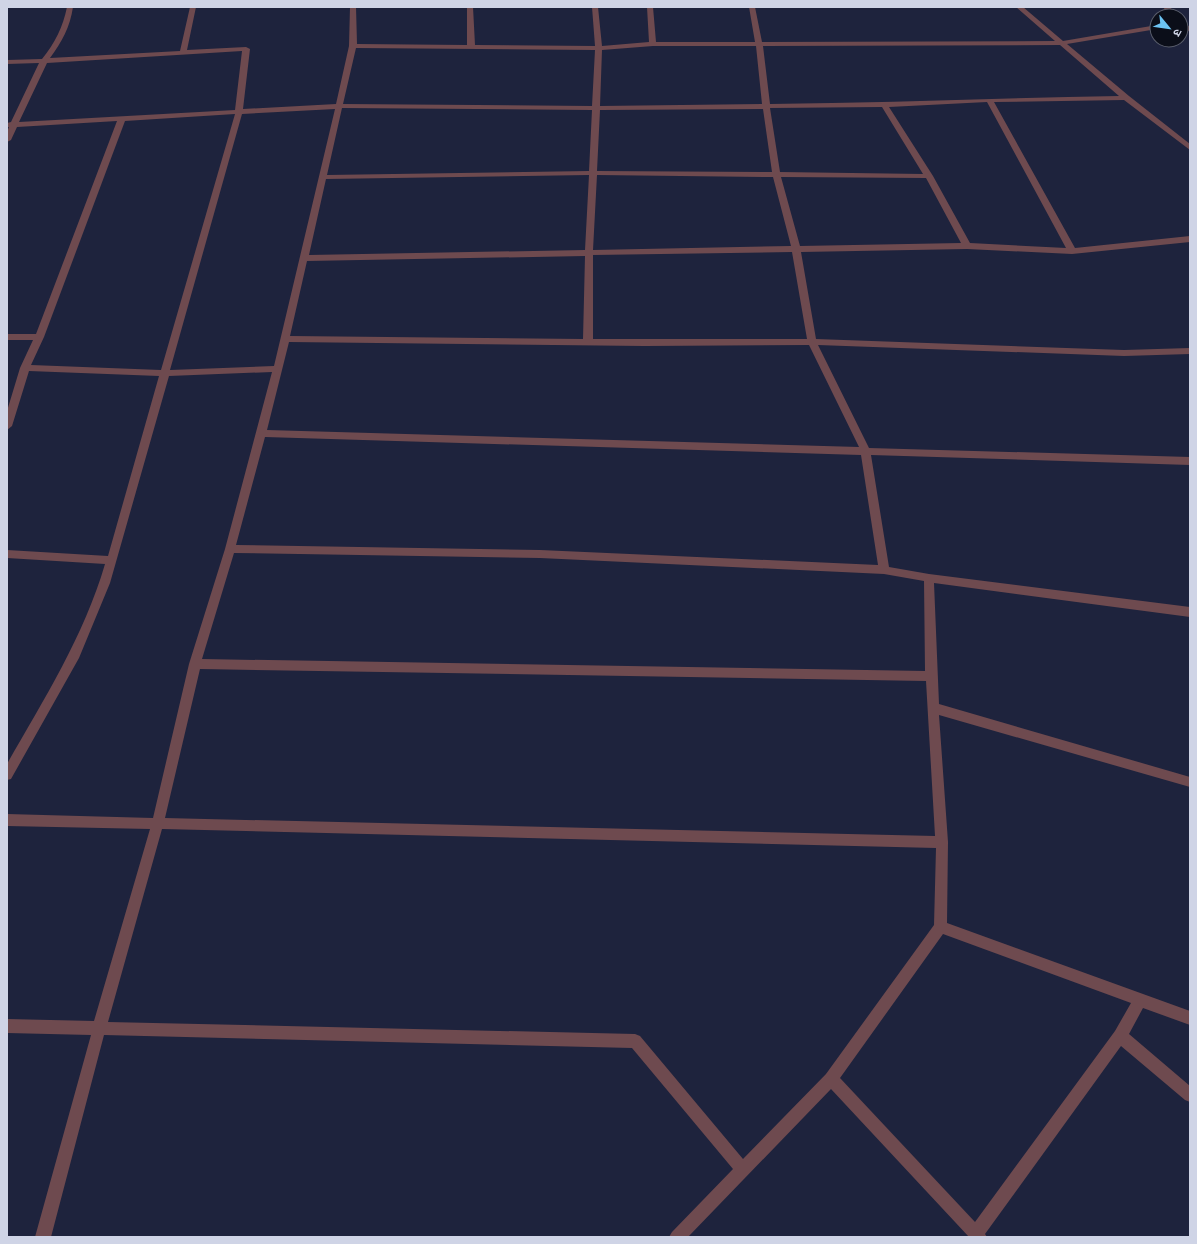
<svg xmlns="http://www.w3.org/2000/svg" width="1197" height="1244" font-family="'PT Sans','Noto Sans Devanagari',sans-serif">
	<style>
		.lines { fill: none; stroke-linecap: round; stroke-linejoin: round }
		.minor { fill: #6e4a4f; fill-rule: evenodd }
	</style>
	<rect width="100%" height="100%" fill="#1e233d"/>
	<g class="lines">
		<g class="minor">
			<path d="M67 7H73C70 27 62 42 50 58L180 51 190 7H196L187 50 246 47 250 49 243 109 336 104 349 46 350 7H356L357 44 467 45V7H473L475 45 595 46 592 7H598L602 46 649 42 647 7H653L656 42H755L749 7H755L762 42 1055 41 1016 7H1023L1063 41 1157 25V29L1067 44 1129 96 1190 144V150L1124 100 994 102 1075 248 1190 236V242L1072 254 967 249 801 252 816 339 1124 350 1190 348V354L1124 356 818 345 869 448 1190 457V465L871 455 889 567 929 574 1190 607V617L934 583 939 704 1190 777V787L939 715 948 842 947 923 1190 1011V1025L1143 1008 1129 1034 1190 1086V1102L1185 1100 1121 1046 985 1234 987 1237H969L831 1089 688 1237H669L672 1232 733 1169 632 1048 104 1035 51 1237H35L91 1035 7 1033V1019L94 1021 150 829 7 826V814L153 818 189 664 225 549 272 372 169 376 110 583 79 658 11 779 7 780V764C44 699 84 636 105 564L7 558V550L108 556 159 376 29 371 12 426 7 430V411L20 368 33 340H7V334H36L117 121 17 127 11 140 7 142V132L9 127H7V123L11 122 39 63 7 64V60L42 59C55 43 63 27 67 7ZM1060 45 1119 96C1002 98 886 103 770 104L763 46ZM653 46H756L762 104 600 106 602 50ZM356 48 595 50 592 106 343 104ZM242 51 235 110 19 122 47 63ZM987 102 1066 248 970 243 933 176 889 107ZM882 107 923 174 780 172 770 108ZM342 108 592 110 589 171 327 175ZM335 109 274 366 170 370 242 114ZM763 109 772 172 597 171 600 110ZM235 114 161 370 31 365 44 337 125 121ZM589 175 585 250 309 255 326 179ZM597 175 773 177 791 246 593 250ZM781 177 926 178 961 243 800 246ZM792 252 807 339H593V255ZM585 256 583 339 290 336 307 261ZM289 342 644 346 809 345 859 447 267 430ZM265 437 861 455 878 565 540 550 236 545ZM234 553 540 558 884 574 924 581 925 671 202 659ZM200 669 926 681 935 836 165 818ZM162 829 936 848 934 925 826 1074 743 1159 640 1036 635 1034 108 1022ZM943 934 1131 1003 1115 1031 975 1222 840 1078Z"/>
			<path d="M1163 7H1170L1177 16H1170Z"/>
			<path d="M1181 21 1190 27V32L1181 26Z"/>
		</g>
	</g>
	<rect width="1197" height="1244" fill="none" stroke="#cfd4e6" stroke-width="16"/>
	<g transform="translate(1169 28) rotate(119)"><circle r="19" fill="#0b0e19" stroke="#595d6b"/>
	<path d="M0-3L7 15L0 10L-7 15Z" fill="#6cc3f2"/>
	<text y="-6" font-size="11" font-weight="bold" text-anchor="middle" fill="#cfd4e6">उ</text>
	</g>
</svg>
